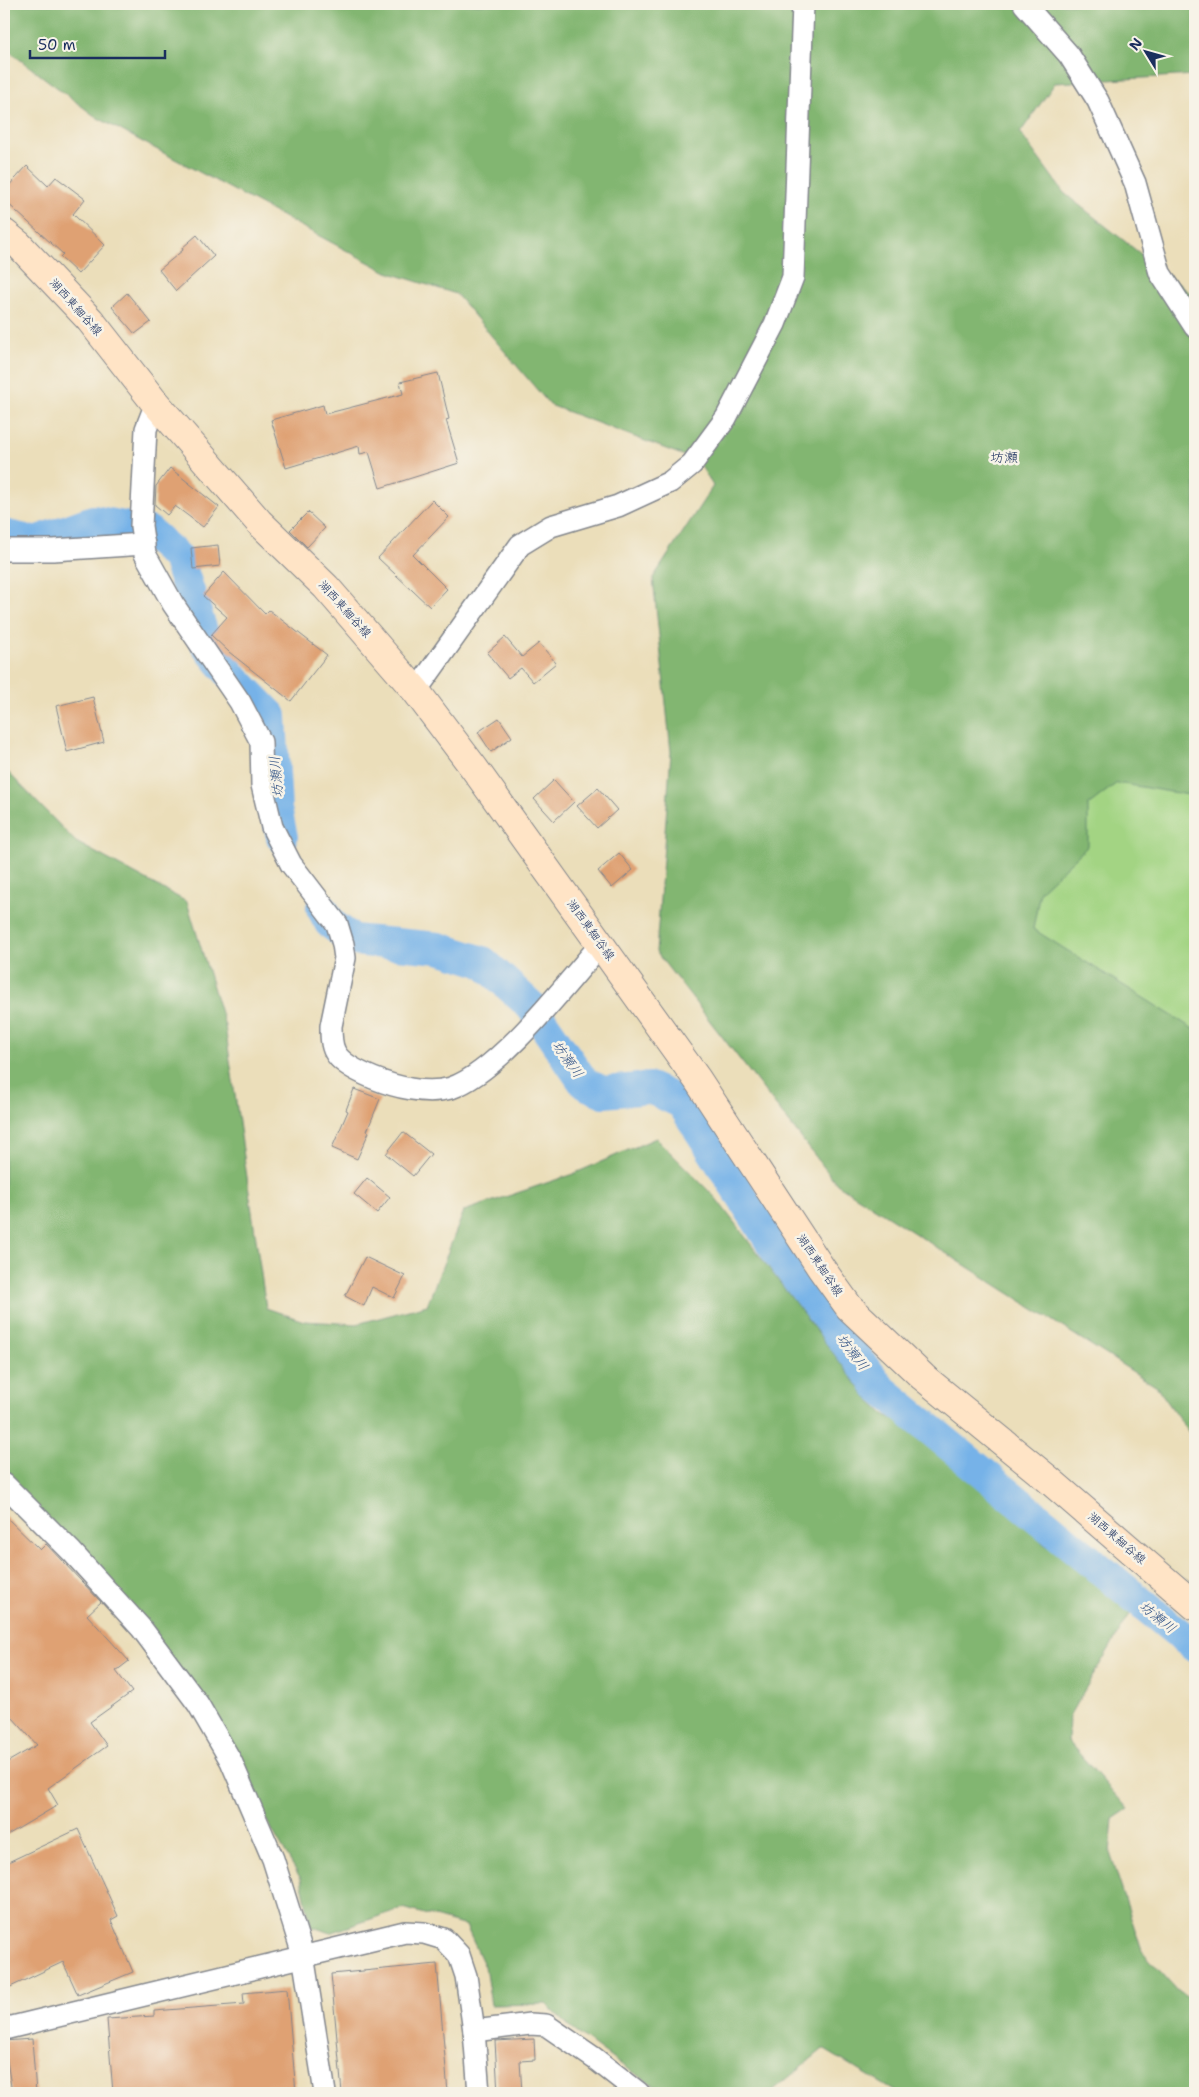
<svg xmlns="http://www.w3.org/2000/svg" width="1199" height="2097" font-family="'Shantell Sans','Klee One',sans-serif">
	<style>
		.green { fill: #a3d483; stroke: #5f8270 }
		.forest { fill: #82b671; stroke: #4e7268 }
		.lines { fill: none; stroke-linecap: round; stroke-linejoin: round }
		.river { stroke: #76b2e8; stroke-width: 32 }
		.building { fill: #dfa173 }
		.minor-casing { stroke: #83868c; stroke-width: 24 }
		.secondary-casing { stroke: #83868c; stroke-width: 30 }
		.minor { stroke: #fff; stroke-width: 21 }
		.secondary { stroke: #ffe4c6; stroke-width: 28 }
		.labels { text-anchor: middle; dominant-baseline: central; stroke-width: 5; stroke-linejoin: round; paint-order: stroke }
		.street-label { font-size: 12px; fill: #1b2f5e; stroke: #f7f3e8 }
		.neighbourhood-label { font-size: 14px; fill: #1b2f5e; stroke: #f7f3e8 }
		.water-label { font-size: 14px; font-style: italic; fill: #365687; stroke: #f7f3e8 }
	</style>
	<rect width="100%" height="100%" fill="#f7f3e8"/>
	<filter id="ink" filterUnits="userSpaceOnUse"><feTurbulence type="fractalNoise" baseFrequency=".02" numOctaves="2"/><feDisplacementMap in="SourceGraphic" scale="10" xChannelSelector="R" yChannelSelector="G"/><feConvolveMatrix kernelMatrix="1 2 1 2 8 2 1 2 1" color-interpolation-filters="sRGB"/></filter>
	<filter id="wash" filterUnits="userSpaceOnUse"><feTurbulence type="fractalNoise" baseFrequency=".0096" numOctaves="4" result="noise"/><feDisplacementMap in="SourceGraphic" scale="20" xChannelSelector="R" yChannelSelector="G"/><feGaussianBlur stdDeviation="1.12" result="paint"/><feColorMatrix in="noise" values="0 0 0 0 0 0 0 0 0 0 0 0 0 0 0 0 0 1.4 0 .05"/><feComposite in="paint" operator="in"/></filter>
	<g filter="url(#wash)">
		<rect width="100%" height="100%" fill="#ebdeba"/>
		<path class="green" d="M1195 678V1099L935 863Z"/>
		<g class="forest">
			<path d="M4 4H1195V75L1055 83 1020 133 1064 193 1195 297V796L1117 783 1088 805V846L1040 891 1033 929 1195 1030V1441L1157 1387 837 1184 656 952 671 752 653 578 713 486 698 461 550 405 456 294 387 272 96 117 10 52 4 38Z"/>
			<path d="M4 768 76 842 187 902 225 1026 266 1308 304 1321 357 1324 427 1305 464 1211 573 1174 656 1138 715 1197 868 1399 884 1414 931 1440 959 1468 1016 1514 1045 1545 1067 1555 1095 1580 1115 1593 1130 1614 1069 1716 1068 1741 1128 1809 1113 1819 1110 1853 1142 1951 1178 1991 1195 2003V2093H898L823 2049 770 2093H668L618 2063 571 2028 546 2004 491 2005 485 1967 466 1926 403 1908 330 1933 311 1926 301 1879 223 1747 156 1647 4 1484Z"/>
		</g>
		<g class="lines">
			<g class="river">
				<path d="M4 535 35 542 93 521 149 532 178 558 207 646 232 676 271 716 276 809 282 837"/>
				<path d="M322 908 330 923 353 940 439 948 483 962 531 1006 585 1084 604 1092 650 1088 682 1103 776 1250 880 1388 1195 1647"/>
			</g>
		</g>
		<g id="blocks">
			<g class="building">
				<path d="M27 166 48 186 56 177 85 199 73 214 105 245 78 274 60 257 63 254 4 200V191Z"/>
				<path d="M197 235 214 256 176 291 159 270 183 250 182 248Z"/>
				<path d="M127 293 151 322 135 334 112 307Z"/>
				<path d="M438 373 449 419 446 420 459 463 380 488 369 452 360 454 359 446 286 468 271 420 323 405 325 414 403 394 400 382Z"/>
				<path d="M170 468 219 507 203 527 175 506 167 515 155 505 156 486Z"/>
				<path d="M432 500 449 517 413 555 447 589 430 607 378 558Z"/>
				<path d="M308 512 325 528 307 547 290 530Z"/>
				<path d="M218 545 220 566 193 569 191 548Z"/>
				<path d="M224 572 265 614 269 610 327 655 291 701 229 652 211 635 227 617 203 596Z"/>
				<path d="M505 637 522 657 539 643 556 663 533 682 521 668 508 678 487 653Z"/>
				<path d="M93 697 104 742 67 752 56 706Z"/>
				<path d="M499 718 512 737 491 752 478 732Z"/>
				<path d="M554 780 574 802 554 821 534 799Z"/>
				<path d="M598 788 617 810 597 828 577 806Z"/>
				<path d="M619 853 633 870 612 888 598 871Z"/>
				<path d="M354 1089 380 1099 367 1131 369 1132 357 1159 332 1148 348 1111 346 1110Z"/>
				<path d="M403 1132 431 1154 413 1176 386 1154Z"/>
				<path d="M367 1178 390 1197 377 1213 354 1194Z"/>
				<path d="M365 1257 405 1276 394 1298 372 1287 364 1306 345 1296Z"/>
				<path d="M4 1515 40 1550 46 1544 101 1602 87 1615 129 1661 116 1671 132 1692 90 1722 107 1746 48 1788 58 1805 4 1837V1764L37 1745 4 1708Z"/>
				<path d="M78 1829 118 1916 111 1920 133 1972 78 1995 63 1962 4 1990V1864Z"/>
				<path d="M437 1964 448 2093H342L331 1974Z"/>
				<path d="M287 1989 296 2093H113L107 2019 154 2016V2011L244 2004 243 1993Z"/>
				<path d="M32 2039 36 2093H12L4 2041Z"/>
				<path d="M534 2039 535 2060 520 2061 522 2093H498L495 2041Z"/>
			</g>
		</g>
	</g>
	<g filter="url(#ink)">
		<use href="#blocks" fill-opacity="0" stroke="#83868c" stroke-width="1"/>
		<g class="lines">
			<defs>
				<g id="minor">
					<path d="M1024 4 1069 55 1098 101 1135 183 1160 273 1195 327"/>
					<path d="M156 403 146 429 141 526 145 554 173 604 240 702 261 742 262 785 272 827 291 864 337 924 343 944 345 958 331 1026C331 1035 331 1045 335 1052 341 1064 361 1073 373 1078 395 1087 426 1095 451 1088 499 1072 567 983 601 944"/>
					<path d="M4 550H53L144 544"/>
					<path d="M416 691 520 545 551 526 618 506 670 482 692 464 726 418 775 324 793 277 803 4"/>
					<path d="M4 1484 72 1552 142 1629 198 1704 231 1761 273 1859 303 1955 325 2093"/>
					<path d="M4 2029 405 1932 424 1933 444 1939 459 1955 466 1976 474 2031 479 2093"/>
					<path d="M474 2031 530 2024 546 2025 594 2058 639 2093"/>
				</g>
				<path id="secondary" d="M4 233 19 245 90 320 152 399 259 522 326 587 416 691 474 768 697 1079 821 1268 849 1307 923 1377 1048 1479 1195 1606"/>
			</defs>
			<use href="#minor" class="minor-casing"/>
			<use href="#secondary" class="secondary-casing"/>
			<use href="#minor" class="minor"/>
			<use href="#secondary" class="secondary"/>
		</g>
	</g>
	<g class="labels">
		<g class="street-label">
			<text transform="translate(76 307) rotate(48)">湖西東細谷線</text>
			<text transform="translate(345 609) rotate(48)">湖西東細谷線</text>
			<text transform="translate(591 930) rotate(54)">湖西東細谷線</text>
			<text transform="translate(820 1265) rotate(56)">湖西東細谷線</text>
			<text transform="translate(1117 1538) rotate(41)">湖西東細谷線</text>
		</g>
		<g class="neighbourhood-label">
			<text x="1004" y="457">坊瀬</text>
		</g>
		<g class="water-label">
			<text transform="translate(276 777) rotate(-95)">坊瀬川</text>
			<text transform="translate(568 1059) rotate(55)">坊瀬川</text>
			<text transform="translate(853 1352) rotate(53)">坊瀬川</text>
			<text transform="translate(1158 1617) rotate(39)">坊瀬川</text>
		</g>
	</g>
	<rect width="1199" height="2097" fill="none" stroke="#f7f3e8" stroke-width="20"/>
	<g transform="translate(1146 52) rotate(307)" stroke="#f7f3e8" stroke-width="4" paint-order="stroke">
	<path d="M0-4L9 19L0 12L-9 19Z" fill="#1b2f5e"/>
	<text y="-8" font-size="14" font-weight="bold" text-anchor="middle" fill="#1b2f5e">N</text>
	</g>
	<path d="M30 50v8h135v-8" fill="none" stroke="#1b2f5e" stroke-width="2.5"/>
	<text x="38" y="50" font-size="15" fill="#1b2f5e" stroke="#f7f3e8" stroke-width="4" paint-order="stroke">50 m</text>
</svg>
